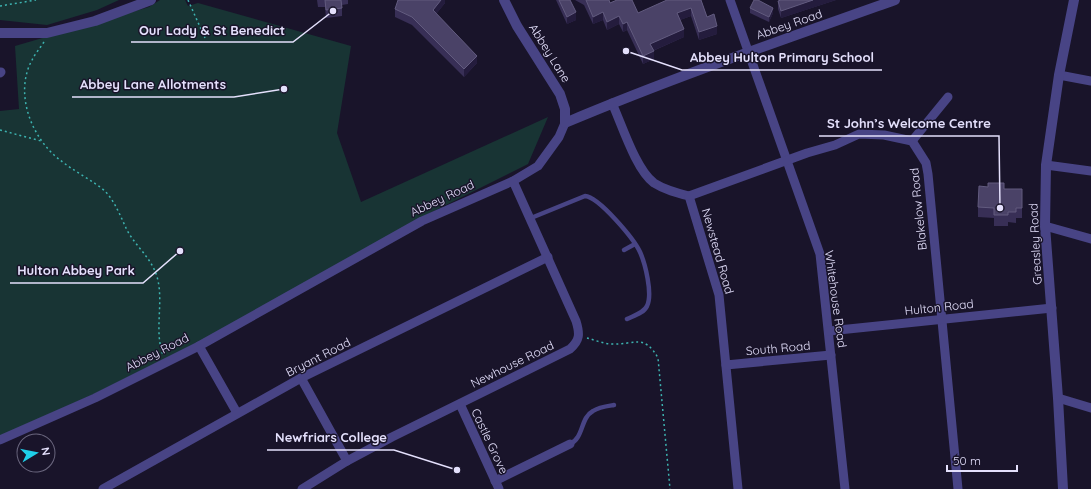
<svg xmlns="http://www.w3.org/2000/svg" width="1091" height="489" font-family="Quicksand,sans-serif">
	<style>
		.green { fill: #183434 }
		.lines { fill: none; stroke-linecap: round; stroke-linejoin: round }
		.path { stroke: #3db3b0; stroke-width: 1.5; stroke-dasharray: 2 3; stroke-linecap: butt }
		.service { stroke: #484485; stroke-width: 4.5 }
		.minor { stroke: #484485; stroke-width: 9 }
		.tertiary { stroke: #484485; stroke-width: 10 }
		.wall { fill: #382f56 }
		.shaded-wall { fill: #241c3d }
		.building { fill: #4a4267; stroke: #625b7f }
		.labels { text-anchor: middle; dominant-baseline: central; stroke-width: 3; stroke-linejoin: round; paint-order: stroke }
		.street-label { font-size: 12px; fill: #e4e0fc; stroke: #19142a }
		.leader { fill: none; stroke: #e4e0fc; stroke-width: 1.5 }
		.callout-dot { fill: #e4e0fc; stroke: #19142a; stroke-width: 1.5 }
		.callout-label { font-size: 13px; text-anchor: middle; font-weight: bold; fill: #e4e0fc; stroke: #19142a; stroke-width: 3; stroke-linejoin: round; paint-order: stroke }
	</style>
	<rect width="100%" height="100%" fill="#19142a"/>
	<g class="green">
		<path d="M0 0H119L97 10 47 25 0 20Z"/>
		<path d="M160 0H185L188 6 198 3 351 46 337 133 361 202 548 117 528 164 420 218 197 343 94 394 0 436V111L19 109 15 46 149 7Z"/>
	</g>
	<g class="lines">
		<g class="path">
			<path d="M188 0 205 38"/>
			<path d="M0 6 36 0"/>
			<path d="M44 42C40 48 35 54 32 60 14 93 31 138 60 160 72 170 95 182 105 191 115 202 120 215 126 228 133 243 148 255 155 271 166 297 153 329 163 355"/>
			<path d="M0 130 41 141"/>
			<path d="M587 338C595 340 604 344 612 344 634 345 644 333 658 358L670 489"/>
		</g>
		<g class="service">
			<path d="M531 218 585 196C599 197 634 239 640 252 645 263 653 294 647 306 644 313 633 316 627 319"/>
			<path d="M624 250 635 244"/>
			<path d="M570 444C584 438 580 418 593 411 599 407 608 406 614 405"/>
		</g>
		<g class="minor">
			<path d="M730 0 820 254 845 489"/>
			<path d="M0 73 1 72"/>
			<path d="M1059 75 1091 81"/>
			<path d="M612 103C622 125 636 170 654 183 665 190 677 193 689 196L719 295 738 489"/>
			<path d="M912 141 948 97"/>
			<path d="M1046 165 1091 171"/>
			<path d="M689 196 807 153 835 145 859 134 884 135 912 141 926 163 928 174 958 489"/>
			<path d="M1045 226 1091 239"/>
			<path d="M829 331 1052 308"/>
			<path d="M199 346 237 413"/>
			<path d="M726 365 831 355"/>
			<path d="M301 378 347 461"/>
			<path d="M1058 398 1091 408"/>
			<path d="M460 404 499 489"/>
			<path d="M0 440 95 398 199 346 422 221 513 181 538 166 559 137 565 123"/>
			<path d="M495 481 570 444"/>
			<path d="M103 489 301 378 548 257"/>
			<path d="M302 489 347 461 392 437 570 349C580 340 580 334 576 321L513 181"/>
		</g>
		<g class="tertiary">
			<path d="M504 0 517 26 560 94 565 109V123C674 77 785 39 895 0"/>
			<path d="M0 33H47L95 21 151 0"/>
			<path d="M1063 489 1058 398 1045 226 1046 165 1059 75 1074 0"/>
		</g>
	</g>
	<g class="wall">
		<path d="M317 0H348V4L342 5V16L326 18 325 7H318Z"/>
		<path d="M445 0V3L436 14 477 63 464 77 412 25 395 17V9Z"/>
		<path d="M556 0H570L576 20 567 24Z"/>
		<path d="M575 0H609L610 3 638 13 701 0 707 17 717 34 699 40 691 16 680 20 684 37 653 51 654 59 643 64 627 30 623 32 619 24 607 30 603 20 593 24 584 5Z"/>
		<path d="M836 0 781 18 778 9V1Z"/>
		<path d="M750 8 773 13 769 22 750 13Z"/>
		<path d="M1004 189H1022V218H1016V223L1008 222V226H994V218L978 217V207Z"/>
	</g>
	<g class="shaded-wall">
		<path d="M441 0H445V3L433 18V10Z"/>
		<path d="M813 0H836L781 18V11Z"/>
		<path d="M691 8V16L677 21V13Z"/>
		<path d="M773 8V13L769 22V17Z"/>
		<path d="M576 12V20L567 24V17Z"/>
		<path d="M603 12V20L593 24V17Z"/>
		<path d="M619 16V24L607 30V22Z"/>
		<path d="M627 22V30L623 32V24Z"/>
		<path d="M717 26V34L699 40V32Z"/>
		<path d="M684 29V37L650 52V44Z"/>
		<path d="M654 51V59L643 64V56Z"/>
		<path d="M477 56V63L464 77V69Z"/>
	</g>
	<g class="building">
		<path d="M325 0H341L342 8 326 10Z"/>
		<path d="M398 0H441L433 10 477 56 464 69 412 17 395 9Z"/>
		<path d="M559 0H570L576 12 567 17Z"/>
		<path d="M586 0H609L610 3 617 0H632L638 13 667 0H701L707 17 714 14 717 26 699 32 691 8 677 13 684 29 650 44 654 51 643 56 627 22 623 24 619 16 607 22 603 12 593 17Z"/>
		<path d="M754 0H758L773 8 769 17 750 8Z"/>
		<path d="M781 0H813L781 11 778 1Z"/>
		<path d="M988 183H1004V189H1022V208H1016V212H1008V215H994V208L978 207 979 186 988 187Z"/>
	</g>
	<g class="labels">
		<g class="street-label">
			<text transform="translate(789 24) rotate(-19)">Abbey Road</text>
			<text transform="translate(550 53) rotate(58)">Abbey Lane</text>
			<text transform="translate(442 198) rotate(-25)">Abbey Road</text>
			<text transform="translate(918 209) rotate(-96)">Blakelow Road</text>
			<text transform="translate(1035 244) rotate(-93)">Greasley Road</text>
			<text transform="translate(718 251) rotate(74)">Newstead Road</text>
			<text transform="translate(836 299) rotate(82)">Whitehouse Road</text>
			<text transform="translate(939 307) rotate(-6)">Hulton Road</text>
			<text transform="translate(778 348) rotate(-5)">South Road</text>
			<text transform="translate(157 352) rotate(-27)">Abbey Road</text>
			<text transform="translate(318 357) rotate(-27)">Bryant Road</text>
			<text transform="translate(512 364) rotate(-26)">Newhouse Road</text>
			<text transform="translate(490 441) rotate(65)">Castle Grove</text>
		</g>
	</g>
	<path class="leader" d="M333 11L293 42H131M626 51L682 70H882M284 89L234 97H72M1000 208L999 136H819M180 251L143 283H10M457 470L394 450H267"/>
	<g class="callout-dot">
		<circle cx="333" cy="11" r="4"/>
		<circle cx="626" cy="51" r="4"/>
		<circle cx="284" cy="89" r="4"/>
		<circle cx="1000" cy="208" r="4"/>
		<circle cx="180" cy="251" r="4"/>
		<circle cx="457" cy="470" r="4"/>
	</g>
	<g class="callout-label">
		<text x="212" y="35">Our Lady &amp; St Benedict</text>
		<text x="782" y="62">Abbey Hulton Primary School</text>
		<text x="153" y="89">Abbey Lane Allotments</text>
		<text x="909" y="128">St John’s Welcome Centre</text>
		<text x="76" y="275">Hulton Abbey Park</text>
		<text x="331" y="442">Newfriars College</text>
	</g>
	<g transform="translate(36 453) rotate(80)"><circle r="19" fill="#19142a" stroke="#6a667e"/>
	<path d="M0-3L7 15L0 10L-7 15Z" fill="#1fcfe9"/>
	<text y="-6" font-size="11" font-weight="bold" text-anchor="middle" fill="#e4e0fc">N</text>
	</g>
	<path d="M947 465v6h70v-6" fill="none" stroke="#e4e0fc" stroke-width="2"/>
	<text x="953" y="465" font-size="12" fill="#e4e0fc" stroke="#19142a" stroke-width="3" paint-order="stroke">50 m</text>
</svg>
